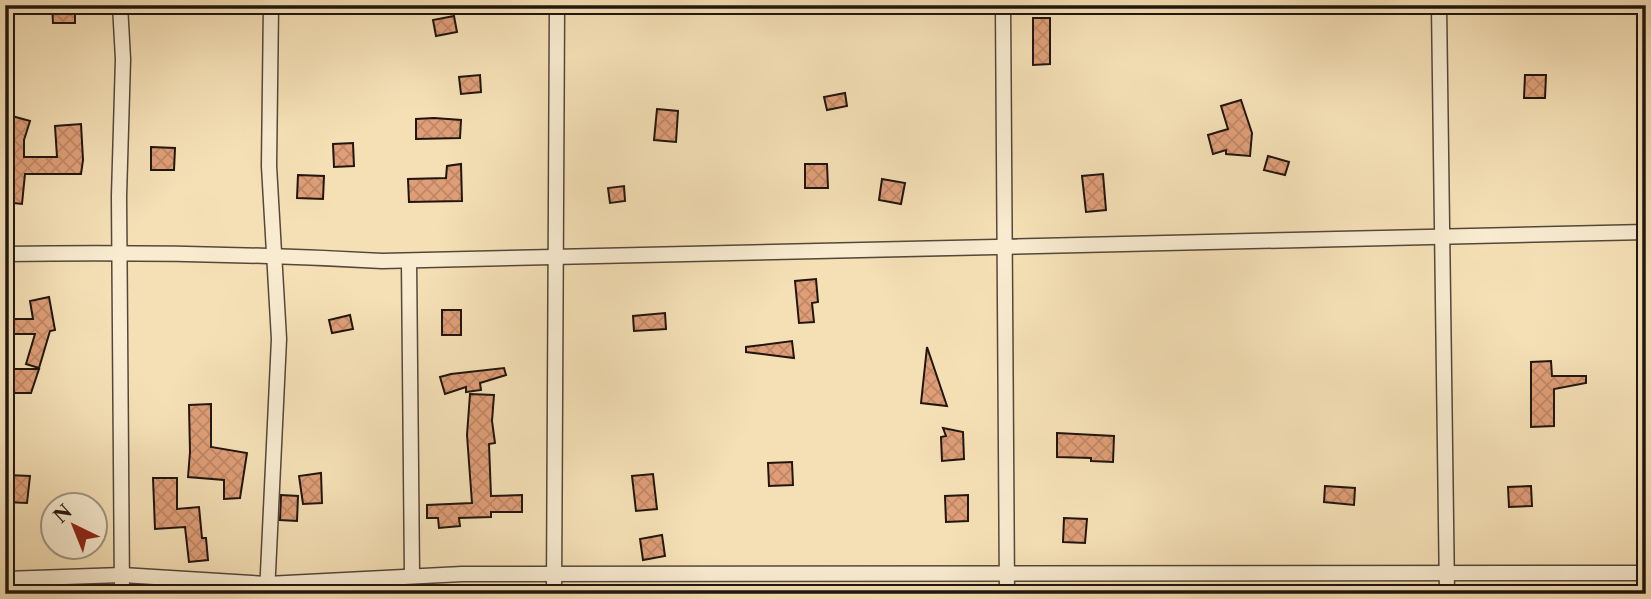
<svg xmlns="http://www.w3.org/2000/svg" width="1651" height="599" font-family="'Libre Caslon Text',serif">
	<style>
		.building { fill: url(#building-cross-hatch); stroke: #20160f; stroke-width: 2 }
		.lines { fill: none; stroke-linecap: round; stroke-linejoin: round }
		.minor-casing { stroke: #554839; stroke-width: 17 }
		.minor { stroke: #f8ebd0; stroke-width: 14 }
	</style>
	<defs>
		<pattern id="building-cross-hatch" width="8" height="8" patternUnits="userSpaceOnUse" patternTransform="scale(1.75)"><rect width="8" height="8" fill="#df9e77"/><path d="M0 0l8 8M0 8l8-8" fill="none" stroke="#bf8766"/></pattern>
	</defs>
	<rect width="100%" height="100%" fill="#f5e0b6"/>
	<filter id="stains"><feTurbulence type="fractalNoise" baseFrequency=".00286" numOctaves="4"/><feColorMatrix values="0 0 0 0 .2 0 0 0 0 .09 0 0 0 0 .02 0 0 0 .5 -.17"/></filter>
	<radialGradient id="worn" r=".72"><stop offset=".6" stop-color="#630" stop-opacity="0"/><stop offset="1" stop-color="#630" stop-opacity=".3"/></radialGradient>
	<g class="building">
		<path d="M52 5H75V23H53Z"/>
		<path d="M454 16 457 32 436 36 433 20Z"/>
		<path d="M1033 18H1050V64L1033 65Z"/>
		<path d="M480 75 481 92 461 94 459 77Z"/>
		<path d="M1525 75H1546L1545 98H1524Z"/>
		<path d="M845 93 847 106 827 110 824 97Z"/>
		<path d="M1241 100 1252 133 1250 156 1226 154V150L1213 154 1208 135 1228 129 1221 106Z"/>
		<path d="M657 109 678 111 676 142 654 140Z"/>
		<path d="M12 116 30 121 24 140V157H57L55 126 81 124 83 160 81 174H25L22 204 5 202V136Z"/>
		<path d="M434 118 461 120 460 138 416 139V119Z"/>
		<path d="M353 143 354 166 334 167 333 144Z"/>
		<path d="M151 147 175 148 174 170H151Z"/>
		<path d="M1268 156 1289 162 1285 175 1264 170Z"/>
		<path d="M461 164 462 201 409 202 408 179 446 178 447 166Z"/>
		<path d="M805 164H827L828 188H805Z"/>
		<path d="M1103 174 1106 210 1086 212 1082 176Z"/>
		<path d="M298 175 324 176 323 199 297 198Z"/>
		<path d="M882 179 905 183 901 204 879 200Z"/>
		<path d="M624 186 625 201 610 203 608 188Z"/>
		<path d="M816 279 818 302 812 303 814 322 799 323 795 281Z"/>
		<path d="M49 297 55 330 50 331 39 368 26 364 35 334H5V319H33L30 301Z"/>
		<rect x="442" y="310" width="19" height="25"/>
		<path d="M665 313 666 329 634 331 633 316Z"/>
		<path d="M350 315 353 329 332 333 329 320Z"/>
		<path d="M792 341 794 358 746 352V347Z"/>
		<path d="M927 347 947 406 921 403Z"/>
		<path d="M1551 361 1552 376H1586V383L1554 389V426L1531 427V362Z"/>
		<path d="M504 368 506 375 480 383 481 390 466 392V387L445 394 440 377 451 374Z"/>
		<path d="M5 369H39L31 393H5Z"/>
		<path d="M470 394 494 395 492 421 495 443 489 444 491 496 522 495V512H491V517L459 518 460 526 439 528 438 518H427V505L472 503 467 435Z"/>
		<path d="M211 404V447L247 453 240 498 224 499V480L188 477 190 452 189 405Z"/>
		<path d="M943 428 963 432 964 459 942 461 941 437 946 436Z"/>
		<path d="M1057 433 1114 436 1113 462 1091 461V458L1057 457Z"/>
		<path d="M792 462 793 485 769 486 768 463Z"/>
		<path d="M321 473 322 503 303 504 299 476Z"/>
		<path d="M653 474 657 509 636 511 632 476Z"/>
		<path d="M7 475 30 476 27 503 5 502Z"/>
		<path d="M153 478H177V509L199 507 202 538H206L208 560 189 562 185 527 155 529Z"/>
		<path d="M1325 486 1355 488 1354 505 1324 502Z"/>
		<path d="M1531 486 1532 506 1509 507 1508 487Z"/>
		<path d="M281 495 298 496 297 521 280 520Z"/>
		<path d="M968 495V521L946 522 945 496Z"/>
		<path d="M1064 518 1087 519 1085 543 1063 542Z"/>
		<path d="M662 535 665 556 643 560 640 539Z"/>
	</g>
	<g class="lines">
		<defs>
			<g id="minor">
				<path d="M120 5 123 59 119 196 122 594"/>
				<path d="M1003 5 1007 594"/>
				<path d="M1439 5 1447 594"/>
				<path d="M5 254C131 252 256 254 382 261L1646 232"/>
				<path d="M409 261 412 576"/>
				<path d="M5 579 122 575 267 584 462 574 1646 573"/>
				<path d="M267 594 279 339 269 166 271 5"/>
				<path d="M554 594 557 5"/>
			</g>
		</defs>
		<use href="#minor" class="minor-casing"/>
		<use href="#minor" class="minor"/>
	</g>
	<rect width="1651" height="599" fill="none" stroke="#f5e0b6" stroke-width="28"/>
	<rect x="7" y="7" width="1637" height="585" fill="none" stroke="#20160f" stroke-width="3.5"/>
	<rect x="14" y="14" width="1623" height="571" fill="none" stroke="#20160f" stroke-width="2"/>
	<g transform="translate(74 526) rotate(317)"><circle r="33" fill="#f8ebd0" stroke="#a29683" stroke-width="2"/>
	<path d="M0-5L12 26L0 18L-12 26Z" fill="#8f2418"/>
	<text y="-10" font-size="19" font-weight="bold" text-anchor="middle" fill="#20160f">N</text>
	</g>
	<rect width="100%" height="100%" filter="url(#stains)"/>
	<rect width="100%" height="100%" fill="url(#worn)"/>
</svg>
